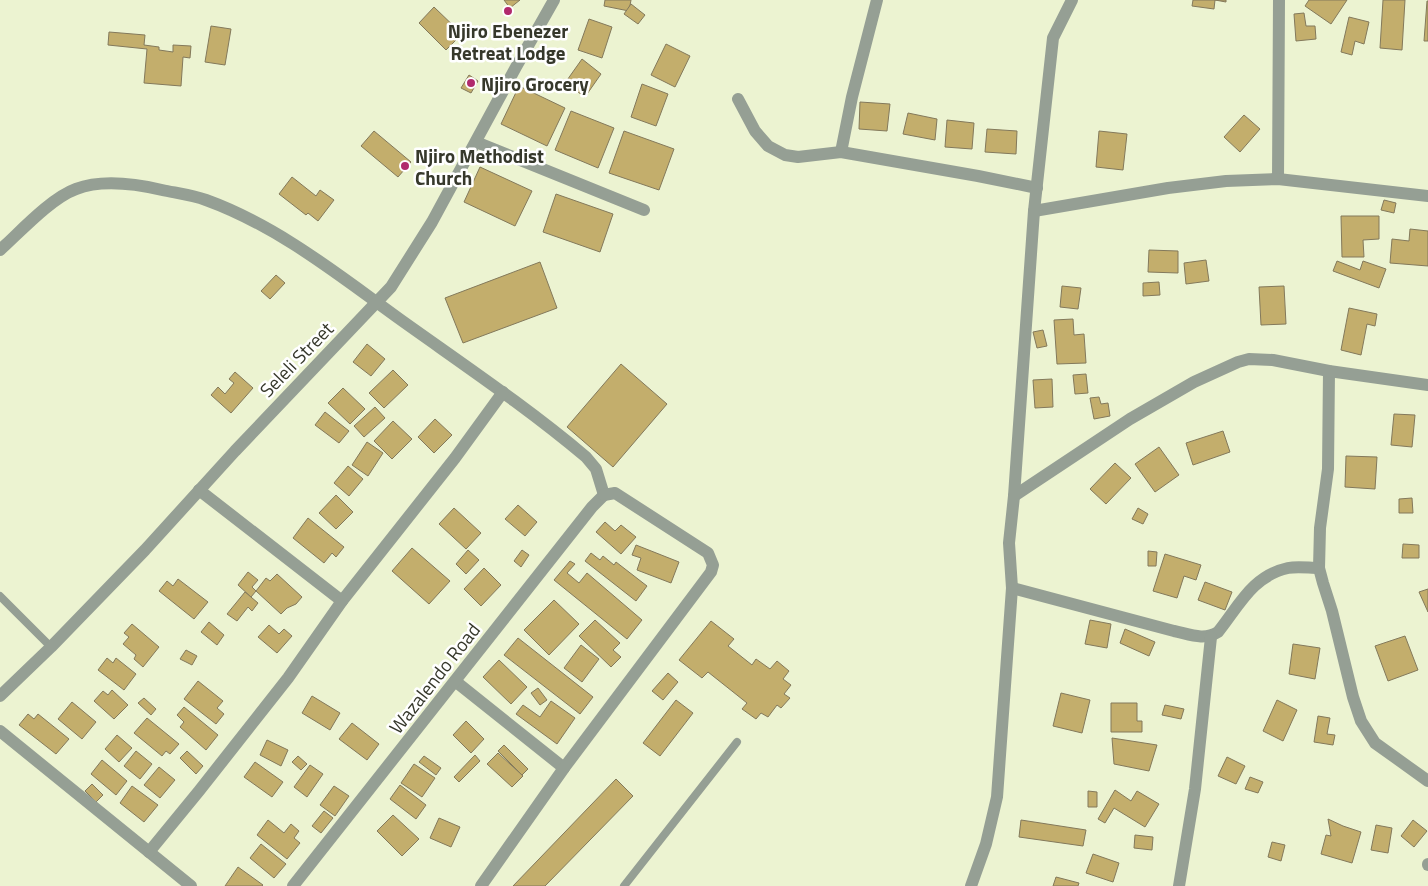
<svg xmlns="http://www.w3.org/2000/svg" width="1428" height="886" font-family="'Titillium Web',sans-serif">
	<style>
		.building { fill: #c3ae6c; stroke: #83795b }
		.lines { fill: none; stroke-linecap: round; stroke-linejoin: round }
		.lane { stroke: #959f94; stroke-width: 8 }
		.street { stroke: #959f94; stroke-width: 12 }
		.poi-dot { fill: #b12a6d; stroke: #fff; stroke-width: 2 }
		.labels { text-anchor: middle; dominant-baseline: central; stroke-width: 5; stroke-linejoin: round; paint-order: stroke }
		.poi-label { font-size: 19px; font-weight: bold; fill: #36382b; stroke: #fff; text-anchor: start }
		.street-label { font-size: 19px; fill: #36382b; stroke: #fff }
	</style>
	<rect width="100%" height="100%" fill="#ecf3d1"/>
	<g class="building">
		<path d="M504 0H520L510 8Z"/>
		<path d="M605 0H631L629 11 604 6Z"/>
		<path d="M1193 0H1226V2L1215 0 1214 9 1192 6Z"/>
		<path d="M1309 0H1347L1331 24 1305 6Z"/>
		<path d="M1383 0H1405L1402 50 1380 48Z"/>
		<path d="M1427 1H1428V41H1424Z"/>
		<path d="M631 4 645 15 638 24 624 14Z"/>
		<path d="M434 7 462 34 446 50 419 23Z"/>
		<path d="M1304 13 1306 26H1315L1316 39 1296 41 1294 14Z"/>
		<path d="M1349 17 1369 22 1364 44 1355 41 1352 55 1341 52Z"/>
		<path d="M589 19 612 27 602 58 578 50Z"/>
		<path d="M211 26 231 29 225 65 205 62Z"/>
		<path d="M109 32 145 35 144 45 159 47V50L173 52V45L191 46 190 58 183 57 181 86 144 83 147 49 108 45Z"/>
		<path d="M666 44 690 56 675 87 651 75Z"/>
		<path d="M582 59 601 74 585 97 565 83Z"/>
		<path d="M469 75 478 81 471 93 461 88Z"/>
		<path d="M642 84 668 94 656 126 631 117Z"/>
		<path d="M519 86 565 108 547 146 501 124Z"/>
		<path d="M860 102 890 104 887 131 859 129Z"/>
		<path d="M571 111 614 128 598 168 555 150Z"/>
		<path d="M908 113 937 119 935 140 903 134Z"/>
		<path d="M1244 115 1260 129 1240 152 1224 137Z"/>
		<path d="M947 120 974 123 972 149 945 147Z"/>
		<path d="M987 129 1017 131 1016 154 985 152Z"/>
		<path d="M374 131 411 162 398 177 361 146Z"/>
		<path d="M624 131 674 149 659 190 609 173Z"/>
		<path d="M1099 131 1127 134 1123 170 1096 167Z"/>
		<path d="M480 167 532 191 515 226 464 202Z"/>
		<path d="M292 177 316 196 320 190 334 200 318 221 308 213 306 215 279 194Z"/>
		<path d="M556 194 613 214 600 252 543 232Z"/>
		<path d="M1384 200 1396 203 1394 213 1381 210Z"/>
		<path d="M1341 216H1379V239L1363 240 1364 257H1342Z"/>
		<path d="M1410 229 1428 231V266L1390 263 1392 239 1409 241Z"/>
		<path d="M1149 250 1178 251V273L1148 272Z"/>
		<path d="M1206 260 1209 281 1186 284 1184 263Z"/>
		<path d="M1337 261 1360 270 1363 261 1386 269 1379 288 1333 271Z"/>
		<path d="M540 262 557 308 463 343 445 298Z"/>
		<path d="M276 275 285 283 270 299 261 291Z"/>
		<path d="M1159 282 1160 295 1143 296V283Z"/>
		<path d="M1062 286 1081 288 1078 309 1060 307Z"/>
		<path d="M1284 286 1286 324 1261 325 1259 287Z"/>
		<path d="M1349 308 1377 314 1375 326 1367 324 1361 355 1341 350Z"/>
		<path d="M1073 319 1074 335 1084 334 1086 363 1057 364 1054 320Z"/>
		<path d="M1043 330 1047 346 1037 348 1033 332Z"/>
		<path d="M367 344 385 359 371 376 353 362Z"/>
		<path d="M621 364 667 404 613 467 567 427Z"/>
		<path d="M393 370 408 385 384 408 369 393Z"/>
		<path d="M235 372 253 388 231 413 211 395 218 387 225 394 234 383 229 379Z"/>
		<path d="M1086 374 1088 393 1075 394 1073 375Z"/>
		<path d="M1052 379 1053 407 1035 408 1033 380Z"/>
		<path d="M343 388 365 409 350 424 328 403Z"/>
		<path d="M1099 397 1101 404 1108 403 1110 416 1094 419 1090 398Z"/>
		<path d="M375 407 385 418 364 437 354 426Z"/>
		<path d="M325 412 349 431 339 443 315 425Z"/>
		<path d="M1394 414 1415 415 1412 447 1391 445Z"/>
		<path d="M435 419 452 435 434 453 418 437Z"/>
		<path d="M393 421 412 439 392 459 374 441Z"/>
		<path d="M1223 431 1230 452 1193 465 1186 443Z"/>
		<path d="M367 442 383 453 368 476 352 465Z"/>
		<path d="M1159 447 1179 475 1155 492 1135 464Z"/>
		<path d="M1346 456 1377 457 1375 489 1345 487Z"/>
		<path d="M1115 463 1131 478 1106 504 1090 489Z"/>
		<path d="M348 466 363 479 349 496 334 483Z"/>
		<path d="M336 495 353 512 336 529 319 513Z"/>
		<path d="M1412 498 1413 513H1399V499Z"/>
		<path d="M518 505 537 522 525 536 505 519Z"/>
		<path d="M454 508 481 533 466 549 439 524Z"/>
		<path d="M1138 508 1148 514 1143 524 1132 519Z"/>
		<path d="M308 518 344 547 336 557 332 553 324 563 293 538Z"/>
		<path d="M605 522 615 531 621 525 636 537 621 554 596 532Z"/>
		<path d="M1403 544 1419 545V558H1402Z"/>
		<path d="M636 545 679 562 671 583 637 570 641 558 632 555Z"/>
		<path d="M412 548 450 581 429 604 392 571Z"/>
		<path d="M468 550 479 560 466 574 456 564Z"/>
		<path d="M522 550 529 555 521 567 514 561Z"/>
		<path d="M1148 551 1157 552 1156 566H1148Z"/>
		<path d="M591 553 600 560 603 556 614 565 616 562 647 586 636 601 585 561Z"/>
		<path d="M1165 554 1201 565 1196 580 1184 576 1177 598 1153 591Z"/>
		<path d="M570 561 575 564 567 573 579 583 587 573 642 620 627 639 554 580Z"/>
		<path d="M484 568 501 585 481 606 464 589Z"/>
		<path d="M248 572 258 580 252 587 256 591 251 597 238 585Z"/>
		<path d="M277 574 302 597 296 604 287 608 281 614 256 591 266 578 270 581Z"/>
		<path d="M178 579 208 602 194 619 159 591 167 581 173 586Z"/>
		<path d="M1205 582 1232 592 1225 610 1198 600Z"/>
		<path d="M1428 589V612L1419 592Z"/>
		<path d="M245 592 258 603 252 611 248 607 237 621 227 614Z"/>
		<path d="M554 600 579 624 549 655 524 630Z"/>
		<path d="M595 620 620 643 613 650 621 657 611 667 579 636Z"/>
		<path d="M1090 620 1111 624 1107 648 1085 644Z"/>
		<path d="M711 621 734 639 728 646 752 665 756 659 770 669 777 661 789 671 783 679 791 685 784 694 790 698 781 708 777 705 768 717 761 713 756 719 742 709 747 703 708 672 702 678 679 660Z"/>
		<path d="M209 622 224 635 217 645 201 632Z"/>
		<path d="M132 624 159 647 143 667 134 659 136 655 123 644 129 637 124 633Z"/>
		<path d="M269 625 279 634 284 629 292 636 277 653 258 637Z"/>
		<path d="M1125 629 1155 642 1149 656 1120 643Z"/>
		<path d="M1405 636 1418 670 1388 681 1375 646Z"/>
		<path d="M518 638 593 697 580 714 504 655Z"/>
		<path d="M1293 644 1320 648 1315 679 1289 674Z"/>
		<path d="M581 645 599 659 582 682 564 668Z"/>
		<path d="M186 650 197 656 192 665 180 659Z"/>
		<path d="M107 658 113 663 116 658 136 674 124 690 98 670Z"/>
		<path d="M499 660 527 687 511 704 483 677Z"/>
		<path d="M668 673 678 682 663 700 652 691Z"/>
		<path d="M198 681 223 701 217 708 224 714 216 724 184 699Z"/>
		<path d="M538 688 547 700 540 705 531 693Z"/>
		<path d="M112 690 128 705 114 719 94 701 103 691 108 695Z"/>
		<path d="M1061 693 1090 700 1082 733 1053 726Z"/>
		<path d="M312 696 340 713 330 730 302 713Z"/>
		<path d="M144 698 156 709 151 715 138 703Z"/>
		<path d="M676 700 693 713 660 756 643 743Z"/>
		<path d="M1277 700 1297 710 1283 741 1263 731Z"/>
		<path d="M551 701 575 718 557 744 516 714 523 705 540 717Z"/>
		<path d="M72 702 96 722 82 739 58 719Z"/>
		<path d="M1111 703H1137V721H1142V732H1111Z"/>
		<path d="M1165 705 1184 709 1181 719 1162 715Z"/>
		<path d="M184 707 218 735 206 750 180 727 184 722 177 715Z"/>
		<path d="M28 714 34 719 38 714 69 739 56 754 19 725Z"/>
		<path d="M1318 716 1330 718 1327 734 1335 735 1333 745 1314 742Z"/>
		<path d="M147 718 179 744 170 754 166 751 162 756 134 733Z"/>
		<path d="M466 721 484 739 471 753 453 735Z"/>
		<path d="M352 723 379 744 367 760 339 739Z"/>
		<path d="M117 735 132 748 119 762 105 749Z"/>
		<path d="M1112 738 1157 745 1149 771 1114 764Z"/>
		<path d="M267 740 288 750 281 766 260 755Z"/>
		<path d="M504 745 528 769 522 775 498 751Z"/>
		<path d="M136 751 152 764 140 779 124 766Z"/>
		<path d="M187 751 203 766 196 774 180 758Z"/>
		<path d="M498 753 523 776 512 787 487 764Z"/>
		<path d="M475 755 480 761 459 782 454 777Z"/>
		<path d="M298 756 307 764 301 770 292 762Z"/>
		<path d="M424 756 441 768 436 775 419 762Z"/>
		<path d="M1227 757 1245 766 1236 784 1218 776Z"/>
		<path d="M102 760 127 781 116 795 91 774Z"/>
		<path d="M255 762 283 782 272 797 244 777Z"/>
		<path d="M414 764 435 778 422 797 401 783Z"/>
		<path d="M310 765 323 774 307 797 294 787Z"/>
		<path d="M159 767 175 780 160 798 144 785Z"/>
		<path d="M1250 777 1263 782 1258 793 1245 789Z"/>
		<path d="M616 779 633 796 545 886H513Z"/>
		<path d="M92 784 103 795 96 802 85 791Z"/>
		<path d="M400 785 426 805 416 819 390 799Z"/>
		<path d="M132 786 158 805 144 822 120 803Z"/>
		<path d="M334 786 349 796 335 816 320 805Z"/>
		<path d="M1115 790 1131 801 1137 791 1159 804 1145 827 1114 808 1105 823 1098 819Z"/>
		<path d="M1088 791 1097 792V807H1088Z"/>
		<path d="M324 811 333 818 321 833 312 826Z"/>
		<path d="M393 815 419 839 402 856 377 831Z"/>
		<path d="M439 818 460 827 451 847 430 838Z"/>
		<path d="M1328 819 1343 826 1361 832 1352 863 1321 854 1326 835 1331 836Z"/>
		<path d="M268 820 284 833 291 824 299 831 294 838 300 843 287 859 257 835Z"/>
		<path d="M1021 820 1086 830 1083 846 1019 837Z"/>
		<path d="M1413 820 1427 831 1414 847 1401 836Z"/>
		<path d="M1376 825 1392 828 1388 853 1371 850Z"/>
		<path d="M1135 835 1153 837 1152 850 1134 848Z"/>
		<path d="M1272 842 1285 845 1281 861 1268 857Z"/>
		<path d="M261 844 286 864 274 878 250 858Z"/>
		<path d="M1093 854 1119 863 1113 882 1086 873Z"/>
		<path d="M238 867 263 885 262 886H225Z"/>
		<path d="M1056 877 1079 883 1078 886H1053Z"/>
	</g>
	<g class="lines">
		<g class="lane">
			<path d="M0 596 51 647"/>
			<path d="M624 886 737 742"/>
		</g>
		<g class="street">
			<path d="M738 99 755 131 768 146 785 155 798 157 841 152 978 176 1037 188"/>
			<path d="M476 142 644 210"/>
			<path d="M841 152 852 97 877 0"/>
			<path d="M1278 179 1279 0"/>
			<path d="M1034 211 1168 188 1226 181 1278 179 1428 196"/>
			<path d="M0 250C20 232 51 198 76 189 102 179 136 184 162 190 176 193 192 195 206 200 278 226 340 276 401 320 464 365 528 408 586 457L596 469 604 495"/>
			<path d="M1329 371 1328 469 1320 528 1319 568 1323 583 1332 611 1353 697 1361 721 1375 743 1428 781"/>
			<path d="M199 490 342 601"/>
			<path d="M1014 496 1130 419 1194 382 1238 362 1249 359 1273 360 1329 371 1428 385"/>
			<path d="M1012 588 1174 631C1189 634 1204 641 1218 632 1239 606 1252 576 1288 568 1298 566 1309 568 1319 568"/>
			<path d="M455 681 564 768"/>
			<path d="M0 696 51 647 145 550 235 451 391 287 432 222 516 67 554 0"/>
			<path d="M0 731 191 886"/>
			<path d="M149 852 199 791 288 678 342 601 455 458 503 392"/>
			<path d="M1428 864V865"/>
			<path d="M293 886 592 507 604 495"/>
			<path d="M481 886 564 768 711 572 713 565 708 553 615 493 604 495"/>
			<path d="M971 886 986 844 997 797 1012 588 1009 543 1014 496 1034 211 1053 38 1072 0"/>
			<path d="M1179 886 1195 789 1211 637"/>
		</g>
	</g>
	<g class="poi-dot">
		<circle cx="508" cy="11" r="5"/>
		<circle cx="471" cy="83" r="5"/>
		<circle cx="405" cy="166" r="5"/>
	</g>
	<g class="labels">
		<g class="poi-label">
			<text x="508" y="30" text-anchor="middle">Njiro Ebenezer<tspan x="508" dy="22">Retreat Lodge</tspan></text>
			<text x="481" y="83">Njiro Grocery</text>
			<text x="415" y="155">Njiro Methodist<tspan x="415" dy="22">Church</tspan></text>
		</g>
		<g class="street-label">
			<text transform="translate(296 359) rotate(-46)">Seleli Street</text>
			<text transform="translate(434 678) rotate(-52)">Wazalendo Road</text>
		</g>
	</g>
</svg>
